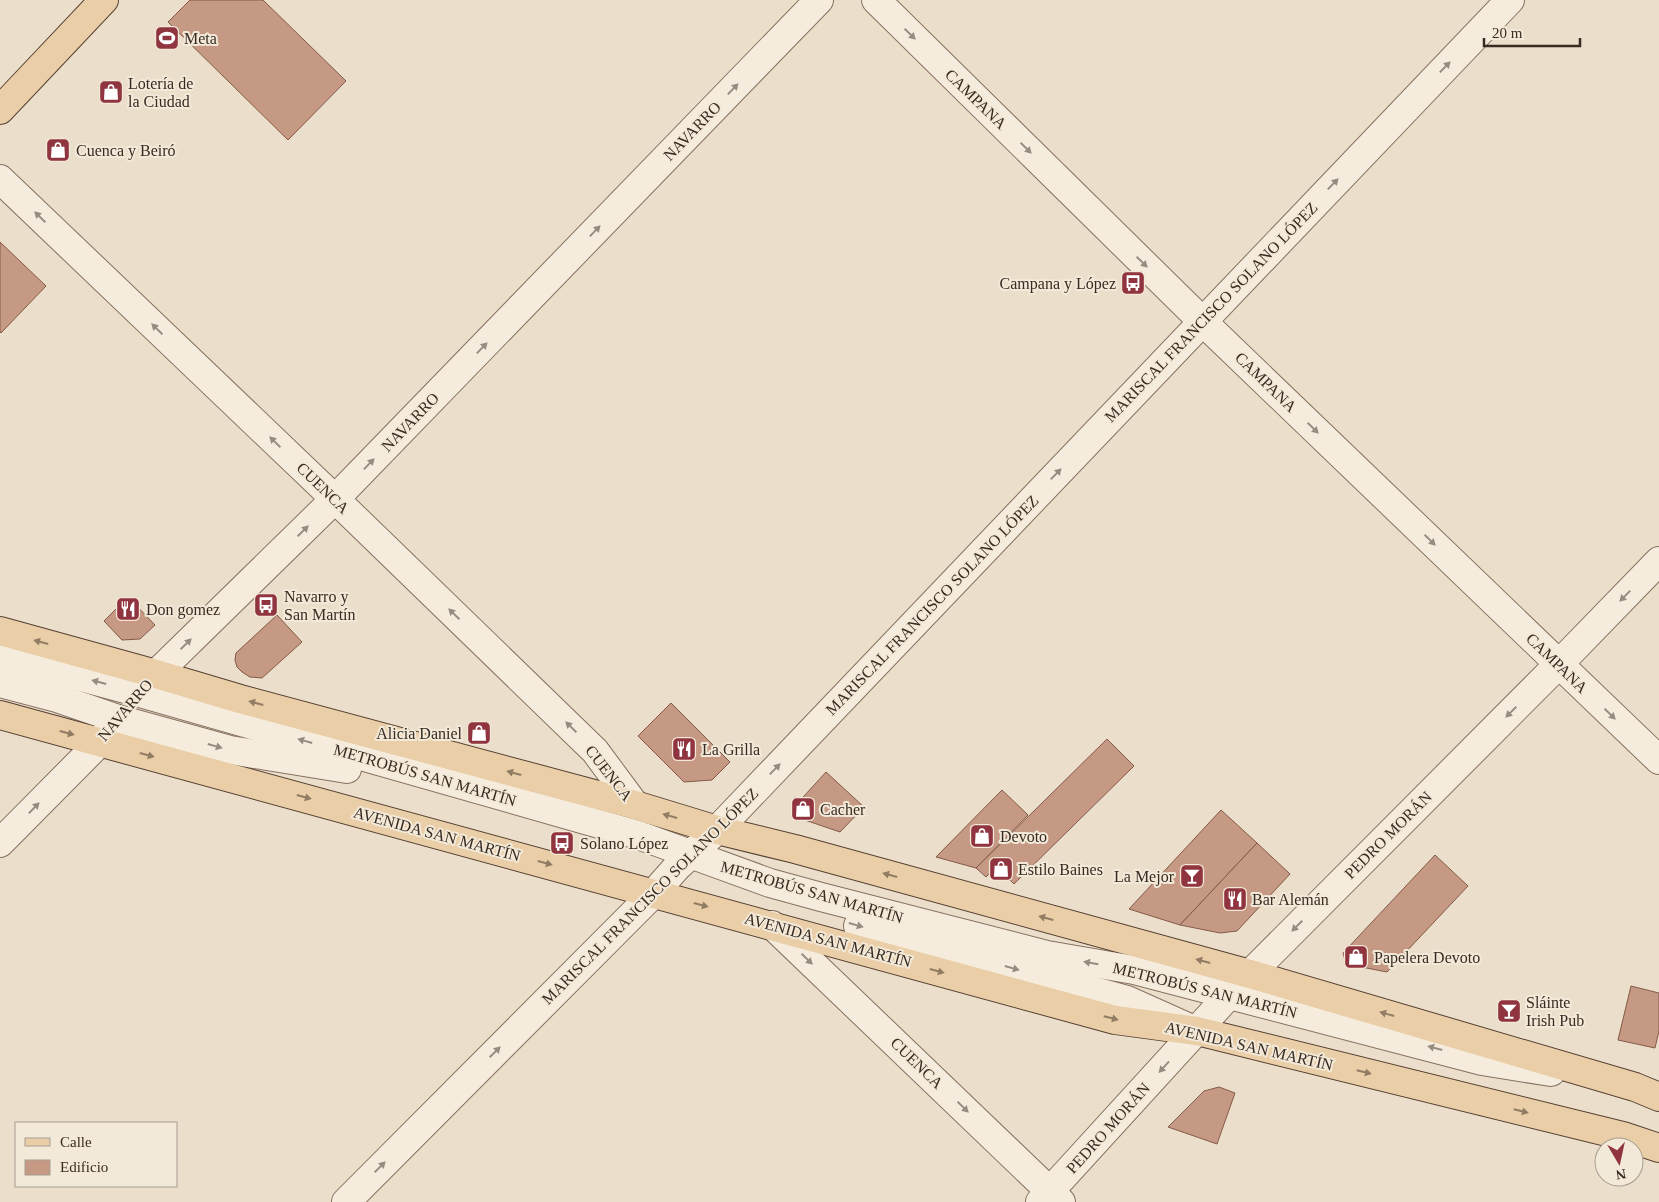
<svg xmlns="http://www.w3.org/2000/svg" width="1659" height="1202" font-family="'Times New Roman',serif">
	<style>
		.building { fill: #c69984; stroke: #835a48 }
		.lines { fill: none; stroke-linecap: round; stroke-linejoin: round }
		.minor-casing { stroke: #867160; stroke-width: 30 }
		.major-casing { stroke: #554033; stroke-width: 30 }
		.minor { stroke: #f6ecdd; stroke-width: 28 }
		.major { stroke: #eacea7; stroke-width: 28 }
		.oneway { fill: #978c80 }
		.oneway2 { fill: #917c64 }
		.labels { text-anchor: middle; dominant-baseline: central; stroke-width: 4; stroke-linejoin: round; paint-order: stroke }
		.poi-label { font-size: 16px; fill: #382b22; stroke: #f3e9d9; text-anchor: start }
		.street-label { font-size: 16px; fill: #382b22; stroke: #f3e9d9 }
	</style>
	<rect width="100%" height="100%" fill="#ebdeca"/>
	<g class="building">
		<path d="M190 0H263L346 81 288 140 168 22Z"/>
		<path d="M0 242 46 286 1 333 0 332Z"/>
		<path d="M128 597 155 625 140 639 122 640 104 621Z"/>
		<path d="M277 615 302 642 262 678 250 677 242 672 237 667 235 660 236 653Z"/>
		<path d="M671 703 730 762 712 780 684 782 638 736Z"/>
		<path d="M1107 739 1134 766 1014 884 1004 874 1000 879 992 871 986 877 976 868Z"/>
		<path d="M826 772 864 807 840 832 796 817 794 807Z"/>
		<path d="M1002 790 1028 815 976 868 936 857Z"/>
		<path d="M1221 810 1257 843 1180 925 1129 909Z"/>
		<path d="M1257 843 1290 874 1237 931 1220 933 1180 925Z"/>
		<path d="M1435 855 1468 886 1387 972 1346 964 1343 953Z"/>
		<path d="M1631 986 1659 993V1031L1655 1048 1618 1040Z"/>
		<path d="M1219 1087 1235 1093 1217 1144 1168 1127 1204 1091Z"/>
	</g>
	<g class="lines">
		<defs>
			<g id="minor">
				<path d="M876 0 1202 321 1659 760"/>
				<path d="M0 179 335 499 595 751 635 805"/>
				<path d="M0 655 140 693 638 835 770 883 821 897 1047 955 1134 970 1482 1061 1551 1072"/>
				<path d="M0 683 57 698 118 719 230 750 347 769"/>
				<path d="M142 690 156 674 335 499 819 0"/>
				<path d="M0 843 100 742 113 725"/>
				<path d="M772 925 1061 1202"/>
				<path d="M858 926 1127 1000 1185 1026"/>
				<path d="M346 1202 654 893 677 867 717 830 1510 0"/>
				<path d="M1040 1202 1229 995 1558 665 1659 561"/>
			</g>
			<g id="major">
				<path d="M0 110 104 0"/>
				<path d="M0 631 156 674 240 699 635 805 717 830 795 849 1250 974 1635 1087 1659 1097"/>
				<path d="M0 715 1115 1020 1197 1031 1623 1136 1659 1148"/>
			</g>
		</defs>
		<use href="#minor" class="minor-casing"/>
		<use href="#major" class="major-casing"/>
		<use href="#minor" class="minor"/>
		<use href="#major" class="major"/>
	</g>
	<defs><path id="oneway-solid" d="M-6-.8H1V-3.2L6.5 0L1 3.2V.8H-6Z" transform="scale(1.25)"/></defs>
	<g class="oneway">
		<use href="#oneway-solid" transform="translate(910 34) rotate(44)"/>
		<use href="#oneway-solid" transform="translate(1445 67) rotate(-46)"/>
		<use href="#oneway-solid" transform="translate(733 89) rotate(-46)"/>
		<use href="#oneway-solid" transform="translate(1026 148) rotate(44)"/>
		<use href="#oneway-solid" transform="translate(1333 184) rotate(-46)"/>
		<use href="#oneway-solid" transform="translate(40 217) rotate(-136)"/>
		<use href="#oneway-solid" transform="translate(595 231) rotate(-46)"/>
		<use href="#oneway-solid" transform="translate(1142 262) rotate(44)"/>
		<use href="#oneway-solid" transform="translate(157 329) rotate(-136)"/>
		<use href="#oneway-solid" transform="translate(482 348) rotate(-46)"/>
		<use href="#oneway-solid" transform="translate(1313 428) rotate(44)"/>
		<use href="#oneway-solid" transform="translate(275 442) rotate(-136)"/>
		<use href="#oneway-solid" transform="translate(369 464) rotate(-46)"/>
		<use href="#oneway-solid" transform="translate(1056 474) rotate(-46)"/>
		<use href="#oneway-solid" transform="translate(303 531) rotate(-44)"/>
		<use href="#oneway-solid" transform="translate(1430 540) rotate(44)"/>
		<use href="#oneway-solid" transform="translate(1625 596) rotate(134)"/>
		<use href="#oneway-solid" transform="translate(454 614) rotate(-136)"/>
		<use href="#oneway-solid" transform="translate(186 644) rotate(-44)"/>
		<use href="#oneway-solid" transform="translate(99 682) rotate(-165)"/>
		<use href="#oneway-solid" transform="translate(1511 712) rotate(135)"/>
		<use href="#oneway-solid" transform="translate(1610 714) rotate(44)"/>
		<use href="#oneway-solid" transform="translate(571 727) rotate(-136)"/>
		<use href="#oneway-solid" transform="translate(305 741) rotate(-164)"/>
		<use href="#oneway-solid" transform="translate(215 746) rotate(16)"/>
		<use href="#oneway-solid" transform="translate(775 769) rotate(-46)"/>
		<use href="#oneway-solid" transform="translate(34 808) rotate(-46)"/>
		<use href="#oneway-solid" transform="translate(856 925) rotate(16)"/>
		<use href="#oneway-solid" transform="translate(1297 926) rotate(135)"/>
		<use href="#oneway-solid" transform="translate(807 959) rotate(44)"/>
		<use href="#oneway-solid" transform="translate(1091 963) rotate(-170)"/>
		<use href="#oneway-solid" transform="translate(1012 968) rotate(16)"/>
		<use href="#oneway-solid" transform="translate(1435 1048) rotate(-165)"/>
		<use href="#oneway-solid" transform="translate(495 1052) rotate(-45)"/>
		<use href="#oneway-solid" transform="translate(1164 1067) rotate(132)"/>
		<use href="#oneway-solid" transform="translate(963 1107) rotate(44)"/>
		<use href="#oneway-solid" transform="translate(380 1167) rotate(-45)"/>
	</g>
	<g class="oneway2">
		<use href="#oneway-solid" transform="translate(41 642) rotate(-165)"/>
		<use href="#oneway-solid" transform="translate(256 703) rotate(-165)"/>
		<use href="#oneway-solid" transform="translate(67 733) rotate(15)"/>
		<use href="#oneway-solid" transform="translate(147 755) rotate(15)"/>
		<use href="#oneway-solid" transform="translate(514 773) rotate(-165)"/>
		<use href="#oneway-solid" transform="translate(304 797) rotate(15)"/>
		<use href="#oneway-solid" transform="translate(670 816) rotate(-164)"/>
		<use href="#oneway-solid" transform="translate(545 863) rotate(15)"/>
		<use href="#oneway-solid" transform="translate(890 875) rotate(-165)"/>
		<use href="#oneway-solid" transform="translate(701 905) rotate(15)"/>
		<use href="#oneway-solid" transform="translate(1046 918) rotate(-165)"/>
		<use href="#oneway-solid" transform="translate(1203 961) rotate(-165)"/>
		<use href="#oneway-solid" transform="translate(937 971) rotate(15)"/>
		<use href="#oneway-solid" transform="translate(1387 1014) rotate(-164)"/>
		<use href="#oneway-solid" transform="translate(1111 1018) rotate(14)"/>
		<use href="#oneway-solid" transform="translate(1364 1072) rotate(14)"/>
		<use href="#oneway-solid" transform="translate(1521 1111) rotate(14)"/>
	</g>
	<defs>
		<symbol id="stadium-square" viewBox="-11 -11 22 22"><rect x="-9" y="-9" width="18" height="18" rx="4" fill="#90353f" stroke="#f3e9d9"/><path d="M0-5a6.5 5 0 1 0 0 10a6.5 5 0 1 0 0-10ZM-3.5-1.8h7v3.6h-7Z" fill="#fff"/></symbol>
		<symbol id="shop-square" viewBox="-11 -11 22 22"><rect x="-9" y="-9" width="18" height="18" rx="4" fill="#90353f" stroke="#f3e9d9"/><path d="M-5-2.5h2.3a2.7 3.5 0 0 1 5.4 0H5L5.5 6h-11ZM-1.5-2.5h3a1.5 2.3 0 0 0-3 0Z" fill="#fff"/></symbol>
		<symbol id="bus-square" viewBox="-11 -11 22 22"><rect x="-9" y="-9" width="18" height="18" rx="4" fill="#90353f" stroke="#f3e9d9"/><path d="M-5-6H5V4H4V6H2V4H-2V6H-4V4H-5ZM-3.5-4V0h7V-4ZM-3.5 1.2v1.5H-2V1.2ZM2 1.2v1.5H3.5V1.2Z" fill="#fff"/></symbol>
		<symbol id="restaurant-square" viewBox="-11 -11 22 22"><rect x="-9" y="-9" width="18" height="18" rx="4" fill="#90353f" stroke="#f3e9d9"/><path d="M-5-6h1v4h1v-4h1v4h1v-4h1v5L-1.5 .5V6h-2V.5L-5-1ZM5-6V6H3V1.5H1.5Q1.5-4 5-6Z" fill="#fff"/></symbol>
		<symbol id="bar-square" viewBox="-11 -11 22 22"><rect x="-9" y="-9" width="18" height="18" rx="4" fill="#90353f" stroke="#f3e9d9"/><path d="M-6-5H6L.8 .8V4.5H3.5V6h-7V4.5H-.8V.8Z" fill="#fff"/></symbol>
	</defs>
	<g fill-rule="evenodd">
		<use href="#stadium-square" x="153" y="24" width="28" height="28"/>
		<use href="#shop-square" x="97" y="78" width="28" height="28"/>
		<use href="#shop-square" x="44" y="136" width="28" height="28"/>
		<use href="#bus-square" x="1119" y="269" width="28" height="28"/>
		<use href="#bus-square" x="252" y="591" width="28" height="28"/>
		<use href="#restaurant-square" x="114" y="595" width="28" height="28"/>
		<use href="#shop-square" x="465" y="719" width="28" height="28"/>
		<use href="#restaurant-square" x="670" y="735" width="28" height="28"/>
		<use href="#shop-square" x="789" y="795" width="28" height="28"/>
		<use href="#shop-square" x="968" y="822" width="28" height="28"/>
		<use href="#bus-square" x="548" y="829" width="28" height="28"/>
		<use href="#shop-square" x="987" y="855" width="28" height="28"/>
		<use href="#bar-square" x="1178" y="862" width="28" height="28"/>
		<use href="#restaurant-square" x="1221" y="885" width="28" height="28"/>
		<use href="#shop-square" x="1342" y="943" width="28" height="28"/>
		<use href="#bar-square" x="1495" y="997" width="28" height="28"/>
	</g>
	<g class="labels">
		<g class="poi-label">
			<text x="184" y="38">Meta</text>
			<text x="128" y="83">Lotería de<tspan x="128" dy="18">la Ciudad</tspan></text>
			<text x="76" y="150">Cuenca y Beiró</text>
			<text x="1116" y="283" text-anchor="end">Campana y López</text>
			<text x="284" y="596">Navarro y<tspan x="284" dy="18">San Martín</tspan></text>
			<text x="146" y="609">Don gomez</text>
			<text x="462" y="733" text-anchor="end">Alicia Daniel</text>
			<text x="702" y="749">La Grilla</text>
			<text x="820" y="809">Cacher</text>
			<text x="1000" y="836">Devoto</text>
			<text x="580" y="843">Solano López</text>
			<text x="1018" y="869">Estilo Baines</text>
			<text x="1174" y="876" text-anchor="end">La Mejor</text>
			<text x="1252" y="899">Bar Alemán</text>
			<text x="1374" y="957">Papelera Devoto</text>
			<text x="1526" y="1002">Sláinte<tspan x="1526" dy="18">Irish Pub</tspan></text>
		</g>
		<g class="street-label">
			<text transform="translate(976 99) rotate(44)">CAMPANA</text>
			<text transform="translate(692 131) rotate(-46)">NAVARRO</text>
			<text transform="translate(1211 312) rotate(-46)">MARISCAL FRANCISCO SOLANO LÓPEZ</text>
			<text transform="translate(1266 382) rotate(44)">CAMPANA</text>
			<text transform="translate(410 422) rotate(-46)">NAVARRO</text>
			<text transform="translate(323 488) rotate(44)">CUENCA</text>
			<text transform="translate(932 605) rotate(-46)">MARISCAL FRANCISCO SOLANO LÓPEZ</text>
			<text transform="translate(1557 663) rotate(44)">CAMPANA</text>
			<text transform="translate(125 710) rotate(-50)">NAVARRO</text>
			<text transform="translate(609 773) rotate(52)">CUENCA</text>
			<text transform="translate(425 775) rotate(16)">METROBÚS SAN MARTÍN</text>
			<text transform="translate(437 834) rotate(15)">AVENIDA SAN MARTÍN</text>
			<text transform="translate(1388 835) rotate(-45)">PEDRO MORÁN</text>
			<text transform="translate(812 892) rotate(16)">METROBÚS SAN MARTÍN</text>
			<text transform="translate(650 896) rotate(-45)">MARISCAL FRANCISCO SOLANO LÓPEZ</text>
			<text transform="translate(828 940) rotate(15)">AVENIDA SAN MARTÍN</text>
			<text transform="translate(1205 990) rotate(14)">METROBÚS SAN MARTÍN</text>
			<text transform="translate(1249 1046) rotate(13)">AVENIDA SAN MARTÍN</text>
			<text transform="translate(917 1063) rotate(44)">CUENCA</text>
			<text transform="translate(1108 1128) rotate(-48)">PEDRO MORÁN</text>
		</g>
	</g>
	<rect x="15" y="1122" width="162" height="65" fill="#f3e9d9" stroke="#a89d90"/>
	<rect x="25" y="1138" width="25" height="8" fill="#eacea7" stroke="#a89d90"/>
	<text x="60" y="1147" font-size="15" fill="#382b22">Calle</text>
	<rect x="25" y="1160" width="25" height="15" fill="#c69984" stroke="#a89d90"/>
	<text x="60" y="1172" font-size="15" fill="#382b22">Edificio</text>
	<g transform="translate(1619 1162) rotate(171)"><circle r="24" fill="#f3e9d9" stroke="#a89d90"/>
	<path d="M0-4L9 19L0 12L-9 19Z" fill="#90353f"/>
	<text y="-8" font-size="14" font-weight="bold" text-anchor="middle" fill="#382b22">N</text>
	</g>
	<path d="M1484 38v8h96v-8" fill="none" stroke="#382b22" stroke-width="2.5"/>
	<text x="1492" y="38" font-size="15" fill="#382b22" stroke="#f3e9d9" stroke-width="4" paint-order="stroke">20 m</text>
</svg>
